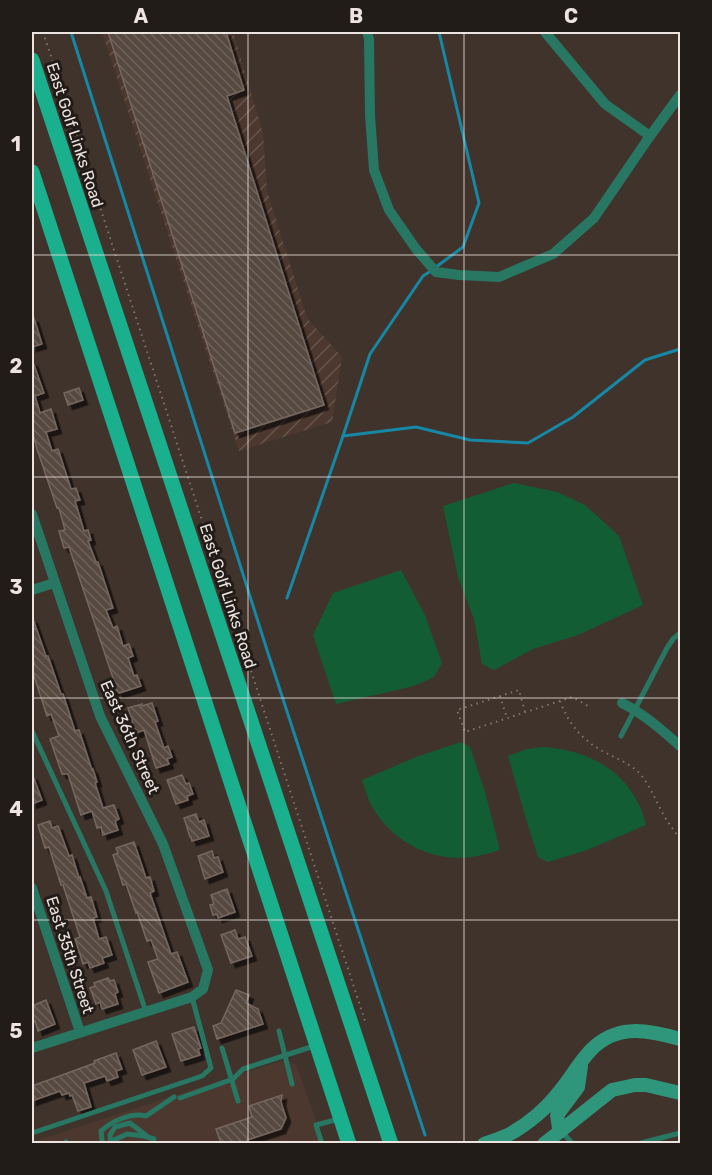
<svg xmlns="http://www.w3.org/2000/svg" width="712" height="1175" font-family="Rubik,sans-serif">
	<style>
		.built { fill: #4c382e }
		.industrial { fill: url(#industrial-furrows) }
		.green { fill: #125d34 }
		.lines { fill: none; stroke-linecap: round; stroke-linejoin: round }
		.stream { stroke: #1688a5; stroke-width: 3 }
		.building { fill: url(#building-back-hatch); stroke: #76675f; stroke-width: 1.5; filter: url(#shadow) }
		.path { stroke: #81756f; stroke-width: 2; stroke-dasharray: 1.5 4.5; stroke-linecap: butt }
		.service { stroke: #287762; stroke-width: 5 }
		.minor { stroke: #287762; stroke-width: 10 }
		.secondary { stroke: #30967b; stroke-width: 14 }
		.primary { stroke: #1ab08e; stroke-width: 15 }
		.grid { fill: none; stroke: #ede4e0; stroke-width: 1.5; stroke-opacity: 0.55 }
		.labels { text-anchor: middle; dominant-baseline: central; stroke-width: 6; stroke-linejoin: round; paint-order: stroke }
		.street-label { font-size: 16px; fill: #ede4e0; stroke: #221c19 }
		.neatline { fill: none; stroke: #ede4e0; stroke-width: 2 }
		.grid-label { font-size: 20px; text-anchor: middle; font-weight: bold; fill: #ede4e0 }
	</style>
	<defs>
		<pattern id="industrial-furrows" width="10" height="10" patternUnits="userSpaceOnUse" patternTransform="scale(1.5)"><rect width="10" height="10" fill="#4c382e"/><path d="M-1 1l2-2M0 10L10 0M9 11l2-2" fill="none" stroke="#66554c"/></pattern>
		<pattern id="building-back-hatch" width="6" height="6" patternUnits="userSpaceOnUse" patternTransform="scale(1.5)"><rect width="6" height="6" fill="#564841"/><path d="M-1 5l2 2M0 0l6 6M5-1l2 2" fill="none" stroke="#6f625c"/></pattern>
		<filter id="shadow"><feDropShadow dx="4.5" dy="4.5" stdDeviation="0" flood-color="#0009"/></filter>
	</defs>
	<rect width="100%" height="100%" fill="#40332c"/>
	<path class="built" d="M284 1060 296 1064 324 1143 32 1144V1142Z"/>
	<path class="industrial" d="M102 32H233L263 133 267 191 307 318 342 357 332 422 239 451Z"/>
	<g class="green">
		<path d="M514 483 557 492 585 505 619 536 643 605 578 635 533 649 494 670 482 664 474 619 458 577 443 506Z"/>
		<path d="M401 570 425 615 442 663 434 677 414 686 336 704 313 635 333 593Z"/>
		<path d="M461 742 470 747 485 792 500 850C487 854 473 858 459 858 428 858 397 842 379 817 370 806 366 793 362 780L416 757Z"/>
		<path d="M544 747C583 750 620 766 638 803 642 810 644 818 646 825L587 850 548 862 538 857 526 819 508 756 527 749Z"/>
	</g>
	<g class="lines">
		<g class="stream">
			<path d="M71 32 267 650 425 1135"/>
			<path d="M436 267 463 247 479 203 439 32"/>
			<path d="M343 436 370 354 423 276 431 271"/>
			<path d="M287 598 343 436 416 427 470 440 528 443 573 417 645 360 680 349"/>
		</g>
	</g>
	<g class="building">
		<path d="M108 32H226L244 90 227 96 324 405 235 433Z"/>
		<path d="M32 318H34L42 344 32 347Z"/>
		<path d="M32 362H33L44 393 35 396 40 413 51 409 57 429 46 432 52 451 58 449 71 489 76 488 80 500 75 501 84 531 88 530 91 540 88 541 96 562H98L113 608 106 610 113 628 117 626 123 646 129 644 133 656 128 658 134 676 137 675 141 686 119 693 117 690 113 691 110 682 114 681 69 547 64 548 59 531 65 530 59 508H57L37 449 32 430Z"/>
		<path d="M79 388 83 400 68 405 64 393Z"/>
		<path d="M32 619H33L46 656H48L61 694H63L75 731 79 730 92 770 93 769 97 782 95 783 103 808 114 805 119 819 115 821 118 830 103 835 101 827 97 828 92 811 81 815 68 774H62L50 739 59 736 51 714 47 716 32 670V666L35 665 32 656Z"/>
		<path d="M152 703 158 721 155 722 164 748 168 746 172 757 167 759 169 764 156 768 144 730 136 733 128 708 142 704V706Z"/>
		<path d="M182 775 186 784 189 783 193 794 187 796 188 800 176 804 167 780Z"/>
		<path d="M32 776H33L42 800 32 804Z"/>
		<path d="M196 814 199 822 204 820 209 836 192 841 191 837H190L184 818Z"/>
		<path d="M50 821 52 828 58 826 69 856 72 855 79 878 80 877 87 898 91 897 97 917 93 918 99 939 106 937 112 955 102 958 104 963 90 968 88 962 83 964 75 939 80 937 63 885H61L49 847 45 848 38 825Z"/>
		<path d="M134 842 146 878 150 877 154 891 150 893 171 954 177 952 188 982 159 993 148 962 158 959 151 940 147 941 137 912 136 913 126 884 123 885 113 855 118 853 116 848Z"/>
		<path d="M212 851 214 858 218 857 223 872 205 879 198 856Z"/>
		<path d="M227 889 235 912 218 918 217 914 213 915 210 905 214 904 211 895Z"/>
		<path d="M235 930 238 939 245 937 252 956 231 963 221 935Z"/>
		<path d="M108 978 110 981 114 980 118 992 115 994 118 1004 102 1009 100 1002 96 1004 90 988 95 986 94 983Z"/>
		<path d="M236 990 249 995 246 1003 258 1009 263 1024 217 1039 213 1026 221 1023Z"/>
		<path d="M46 1000 55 1024 38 1031 35 1021 32 1022V1006Z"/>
		<path d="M194 1027 201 1048 198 1049 200 1055 181 1061 172 1034Z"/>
		<path d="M156 1041 166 1067 142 1075 133 1050Z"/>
		<path d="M116 1053 122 1069 116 1071 118 1077 107 1081 105 1076 84 1083 91 1107 78 1111 72 1095 70 1096 69 1093 62 1095 60 1091 32 1101V1086L95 1063 94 1061Z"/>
		<path d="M282 1095 281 1102 286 1118 281 1129 247 1140 248 1143H221L216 1129 252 1117 249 1106Z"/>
	</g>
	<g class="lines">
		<g class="path">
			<path d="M43 32 366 1024"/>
			<path d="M500 696 507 718"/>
			<path d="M560 701C569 725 583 741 606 753 618 759 631 764 641 775 650 786 655 799 662 812 667 822 674 830 680 839"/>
			<path d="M525 712 519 690 457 710 465 732 572 697 590 707"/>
		</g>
		<g class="service">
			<path d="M32 731 106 891 146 1012"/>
			<path d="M621 736 667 648 673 639 680 633"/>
			<path d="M279 1031 292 1084"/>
			<path d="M222 1048 238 1101"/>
			<path d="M180 1098 233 1079 243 1069 314 1046"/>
			<path d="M562 1132 573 1144"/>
			<path d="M32 1133 202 1076 211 1068 192 997"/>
			<path d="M102 1141 101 1131C112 1121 132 1112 146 1116L174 1097"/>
			<path d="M63 1144 66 1142"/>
			<path d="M111 1144 110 1135 115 1127 130 1123 148 1137"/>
			<path d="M112 1144V1141L127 1134 144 1136 154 1139"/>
			<path d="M322 1144 316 1125 339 1119"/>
			<path d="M637 1144 680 1133"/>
		</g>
		<g class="minor">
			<path d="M367 32 369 39 370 115 374 170 389 210 416 249 436 272 459 275 499 277 553 254 594 218 650 136 680 95"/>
			<path d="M545 32 605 104 650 136"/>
			<path d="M32 514 100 716 163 844 208 970 203 989 192 997 32 1048"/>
			<path d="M32 590 54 583"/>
			<path d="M622 703C644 714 662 730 680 746"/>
			<path d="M32 888 80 1032"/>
		</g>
		<g class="secondary">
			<path d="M561 1131 559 1128 557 1115 578 1087 581 1066"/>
			<path d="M484 1144C492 1141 502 1138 510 1134 528 1124 547 1108 559 1092 570 1079 578 1064 590 1051 616 1023 648 1030 680 1039"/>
			<path d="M544 1144 612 1090 635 1085H646L680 1093"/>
		</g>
		<g class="primary">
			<path d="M32 60 391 1144"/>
			<path d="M32 172 349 1144"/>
		</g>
	</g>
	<path class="grid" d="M248 32V1144M464 32V1144M32 255H680M32 477H680M32 698H680M32 920H680"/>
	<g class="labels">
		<g class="street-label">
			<text transform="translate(75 135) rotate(72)">East Golf Links Road</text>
			<text transform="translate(228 596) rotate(72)">East Golf Links Road</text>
			<text transform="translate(130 737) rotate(66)">East 36th Street</text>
			<text transform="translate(70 955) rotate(72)">East 35th Street</text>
		</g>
	</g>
	<rect width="712" height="1175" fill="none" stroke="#221c19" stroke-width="66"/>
	<rect x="33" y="33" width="646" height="1109" class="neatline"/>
	<g class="grid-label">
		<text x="141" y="23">A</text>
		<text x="356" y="23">B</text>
		<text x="571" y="23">C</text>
		<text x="16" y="151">1</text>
		<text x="16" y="373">2</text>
		<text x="16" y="594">3</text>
		<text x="16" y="816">4</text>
		<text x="16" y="1038">5</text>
	</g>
</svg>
